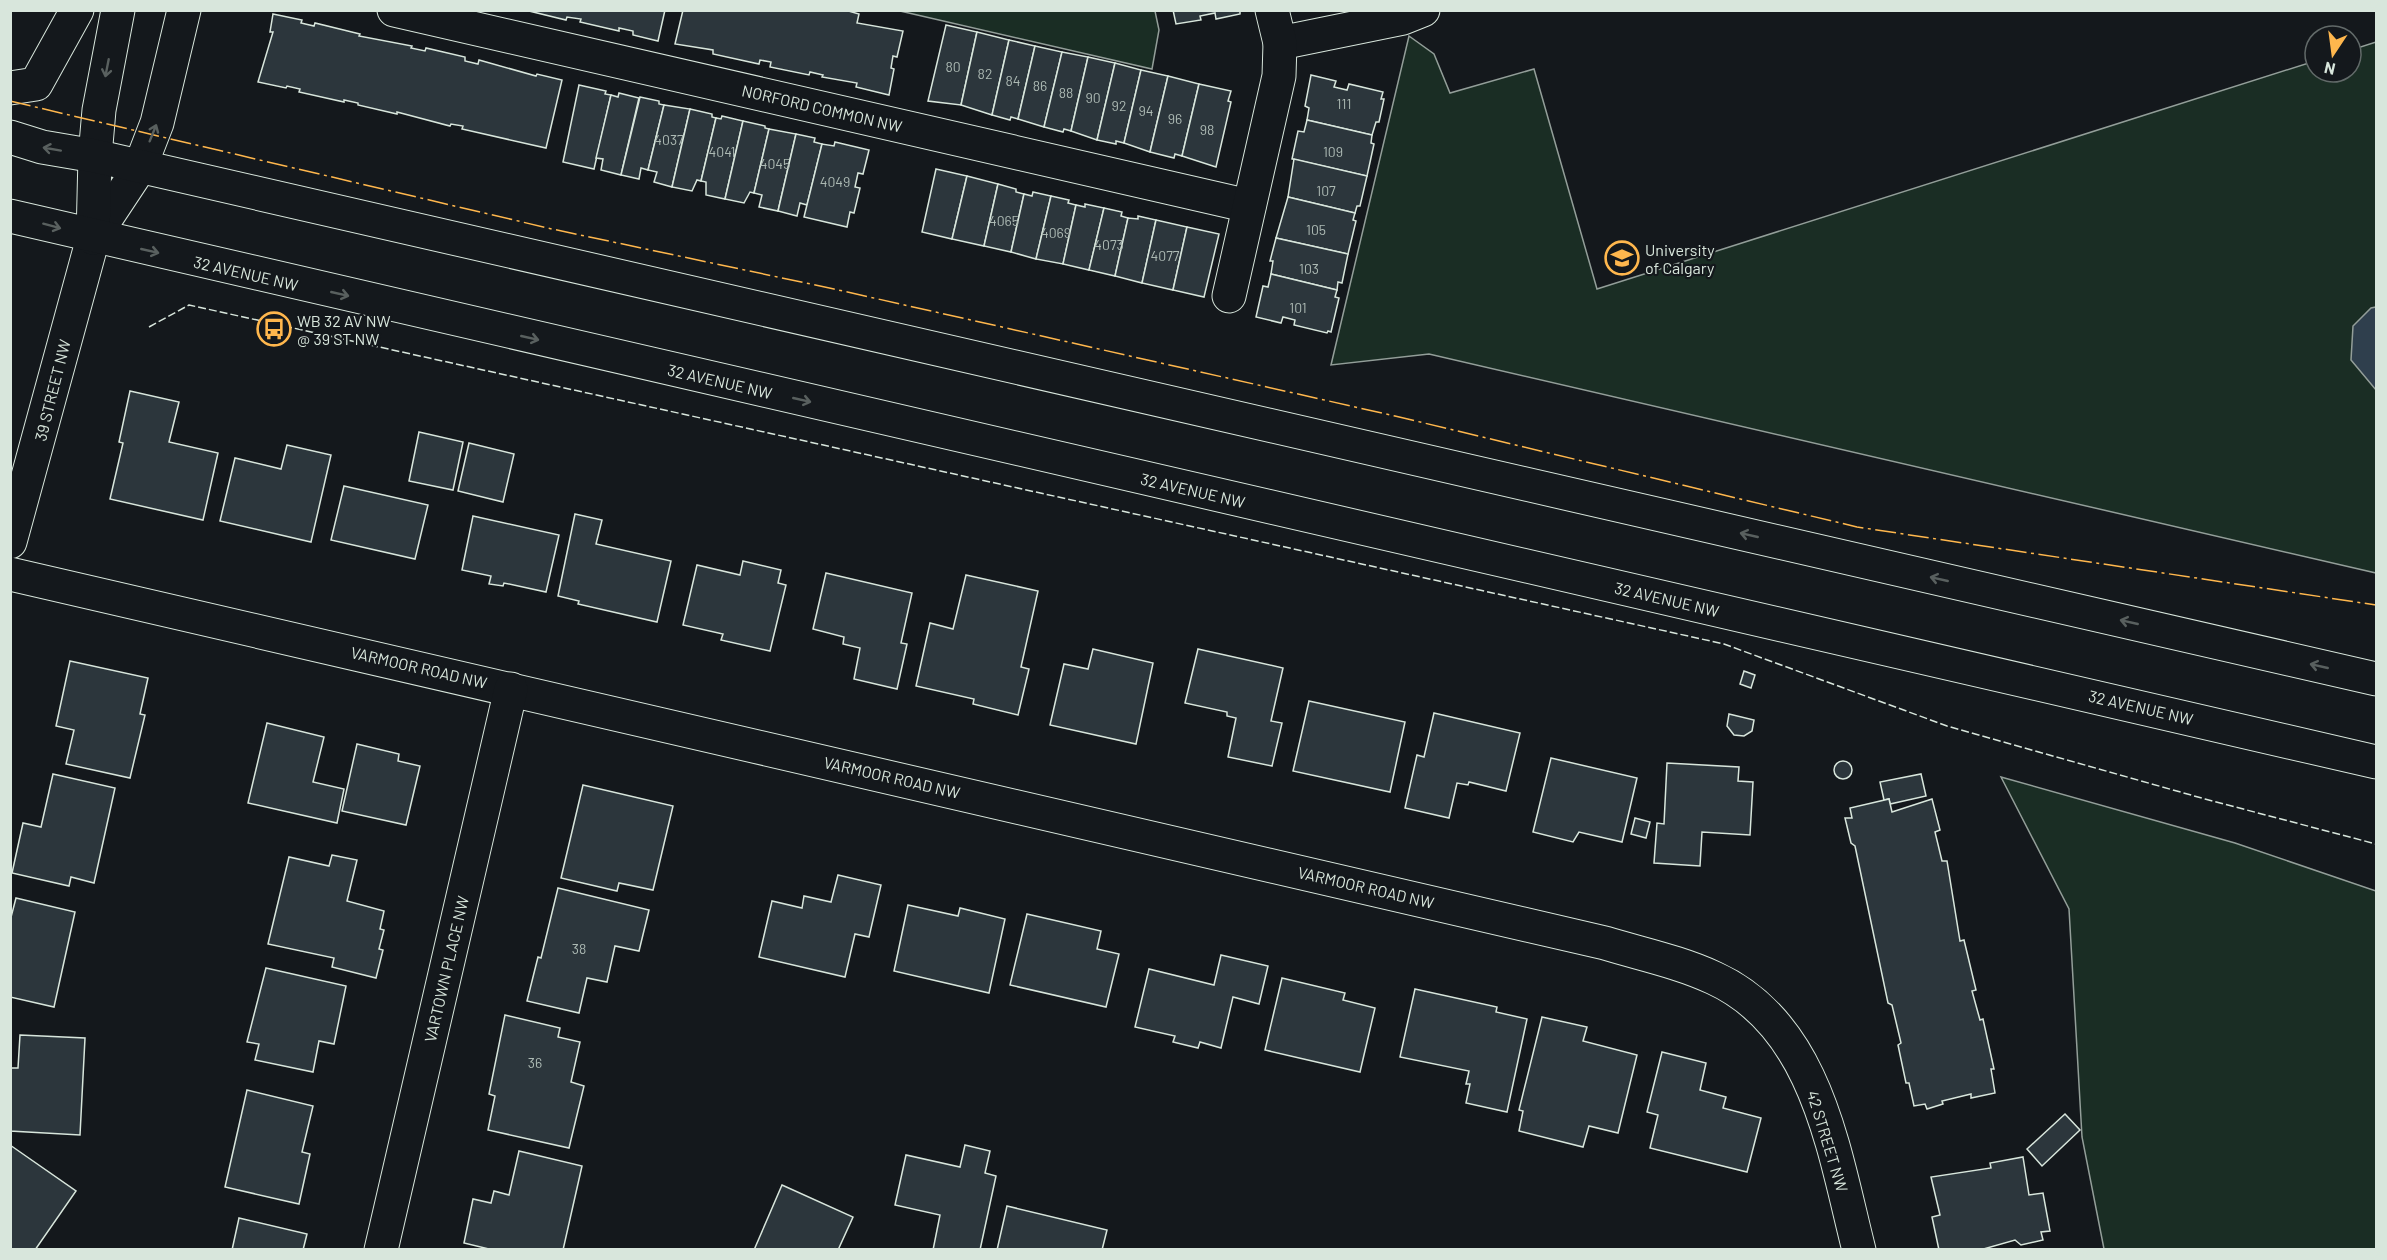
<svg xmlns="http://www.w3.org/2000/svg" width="2387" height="1260" font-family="Barlow,sans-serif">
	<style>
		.green { fill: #1a2d24; stroke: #939e99; stroke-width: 1.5 }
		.water { fill: #2f3f4d; stroke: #939e99; stroke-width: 1.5 }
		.building { fill: #2c363c; stroke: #d8e6dc; stroke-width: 1.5 }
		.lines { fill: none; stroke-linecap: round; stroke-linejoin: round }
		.minor-casing { stroke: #d8e6dc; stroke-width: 35 }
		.tertiary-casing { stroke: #d8e6dc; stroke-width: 35 }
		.secondary-casing { stroke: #d8e6dc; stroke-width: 35 }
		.minor { stroke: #14181c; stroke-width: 33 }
		.tertiary { stroke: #14181c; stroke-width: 33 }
		.secondary { stroke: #14181c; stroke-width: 33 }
		.fence { stroke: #d8e6dc; stroke-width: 1.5; stroke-dasharray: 8 3; stroke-linecap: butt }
		.power { stroke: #ffb74d; stroke-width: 1.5; stroke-dasharray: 21 4.5 3 4.5; stroke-linecap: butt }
		.oneway { stroke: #59605f }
		.labels { text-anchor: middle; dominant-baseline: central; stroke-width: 4.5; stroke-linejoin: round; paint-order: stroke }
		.number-label { font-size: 14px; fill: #adbab4 }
		.street-label { font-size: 16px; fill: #d8e6dc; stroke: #14181c }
		.poi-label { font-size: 16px; fill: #d8e6dc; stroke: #14181c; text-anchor: start }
	</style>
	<rect width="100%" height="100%" fill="#14181c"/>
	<g class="green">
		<path d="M900 11H1155L1159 30 1152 69Z"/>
		<path d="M1409 36 1434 54 1450 93 1534 69 1597 289 2315 61V72H2351V50L2376 42V573L1429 354 1331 365Z"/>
		<path d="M2001 777 2235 843 2376 891V1249H2104L2082 1137 2069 909Z"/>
	</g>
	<path class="water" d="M2376 307V390L2351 360 2353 326 2371 308Z"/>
	<g class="building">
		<path d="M665 10 658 41 633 35V31L619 28V31L580 22 581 19 567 17 566 20 529 11Z"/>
		<path d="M683 10H845L859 14 857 23 903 31 897 57 893 56 891 68 894 69 889 95 856 87 857 83 822 77 823 75 810 72 809 75 770 67 771 62 760 60 759 64 713 54V50L675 44Z"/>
		<path d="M1173 10H1240V14L1216 19 1215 13 1200 16 1201 20 1176 24Z"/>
		<path d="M273 14 302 20 301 23 314 26 315 23 360 34 359 36 412 46 411 48 425 51 426 48 465 57V61L478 64 479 60 536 76 537 74 562 80 546 148 462 129 463 126 451 124 450 126 397 112V114L358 105V103L344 100V102L299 92 300 89 287 86 286 88 258 82 273 32H270Z"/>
		<path d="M946 25 977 32 961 105 928 101Z"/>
		<path d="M977 32 1009 40 992 115 961 105Z"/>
		<path d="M1009 40 1035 46 1018 119 1011 117 1010 120 992 115Z"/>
		<path d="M1035 46 1062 52 1044 127 1018 119Z"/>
		<path d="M1062 52 1088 57 1071 131 1064 129 1063 132 1044 127Z"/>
		<path d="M1088 57 1115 63 1097 140 1071 131Z"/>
		<path d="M1115 63 1141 70 1124 143 1116 141V144L1097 140Z"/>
		<path d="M1141 70 1168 76 1150 152 1124 143Z"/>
		<path d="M1311 75 1336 81 1334 87 1347 90 1349 84 1383 92 1381 99H1384L1379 122H1376L1372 135 1307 120 1309 108 1305 106Z"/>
		<path d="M1168 76 1199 84 1182 156 1175 154 1174 158 1150 152Z"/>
		<path d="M1199 84 1231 91 1228 101 1231 102 1216 167 1182 156Z"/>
		<path d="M579 85 606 91 605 94 611 95 594 169 563 162Z"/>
		<path d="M619 93 639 98 621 175 601 170 603 159 596 158 611 95 618 97Z"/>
		<path d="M640 97 659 101V104L664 105 648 170 641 168 639 179 621 175Z"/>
		<path d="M664 105 690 109 672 187 654 182 657 172 648 170Z"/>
		<path d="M690 109 712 114V117L716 118 701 181 697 180 692 191 672 187Z"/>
		<path d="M722 116 743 121 725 199 706 195V182L701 181 716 118 721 119Z"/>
		<path d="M1307 120 1372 135 1371 143 1374 144 1367 176 1292 159 1298 131 1304 132Z"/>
		<path d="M743 121 765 126V128L769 129 754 193 750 192 744 203 725 199Z"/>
		<path d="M769 129 796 134 778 211 759 207 762 195 754 193Z"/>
		<path d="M796 134 815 138 814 142 822 144 807 205 800 203 797 216 778 211Z"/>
		<path d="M835 142 869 150 863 174 858 173 855 187 860 188 854 213 850 212 847 227 804 217 822 144 834 146Z"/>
		<path d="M1294 159 1367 176 1360 206H1357L1355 213 1288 197Z"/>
		<path d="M936 169 967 176 952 239 922 232Z"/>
		<path d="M967 176 998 184 984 246 952 239Z"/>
		<path d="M998 184 1016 189V192L1024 194 1011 252 984 246Z"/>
		<path d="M1033 192 1051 196 1036 259 1011 252 1024 194 1032 196Z"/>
		<path d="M1051 196 1069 200 1068 203 1076 205 1063 264 1036 259Z"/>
		<path d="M1288 197 1355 213 1353 220 1356 221 1348 254 1276 238Z"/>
		<path d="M1085 204 1104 208 1089 270 1063 264 1076 205 1085 207Z"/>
		<path d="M1104 208 1122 212 1121 216 1128 218 1115 276 1089 270Z"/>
		<path d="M1138 216 1156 220 1142 283 1115 276 1128 218 1138 219Z"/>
		<path d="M1156 220 1187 227 1173 290 1142 283Z"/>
		<path d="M1187 227 1219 234 1204 297 1173 290Z"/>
		<path d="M1276 238 1348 254 1342 283 1338 282 1337 290 1271 274 1273 261H1270Z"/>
		<path d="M1271 274 1337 290 1335 297 1339 298 1331 332 1328 331 1327 333 1294 325 1295 320 1283 317 1281 323 1256 317 1263 286 1268 287Z"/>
		<path d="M130 391 179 402 169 442 218 453 203 520 110 499 123 443 119 442Z"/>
		<path d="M419 432 463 442 453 490 409 481Z"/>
		<path d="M469 443 514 454 503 502 458 491Z"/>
		<path d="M287 445 331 455 311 542 220 521 235 458 281 469Z"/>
		<path d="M344 486 428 505 415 559 331 540Z"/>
		<path d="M575 514 602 520 596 544 671 561 657 622 578 604 579 601 558 596Z"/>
		<path d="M473 516 559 535 546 592 504 583 503 586 489 584 491 576 462 570Z"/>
		<path d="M743 561 781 570 778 583 786 585 770 651 721 640 723 634 683 625 697 565 740 575Z"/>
		<path d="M826 573 912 593 901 643 907 644 897 689 854 679 860 648 843 644 844 637 813 629Z"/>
		<path d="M966 575 1038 591 1021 667 1029 669 1018 715 973 704 974 699 916 686 930 623 953 629Z"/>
		<path d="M1093 649 1153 663 1136 744 1050 725 1064 664 1088 669Z"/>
		<path d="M1198 649 1283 668 1271 721 1282 723 1272 766 1228 757 1236 718 1227 716V712L1185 703Z"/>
		<path d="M70 661 148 678 140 714 145 715 130 778 66 764 74 730 56 726Z"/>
		<path d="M1744 671 1755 675 1751 688 1740 684Z"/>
		<path d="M1309 701 1405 722 1390 792 1293 771Z"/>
		<path d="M1434 713 1520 733 1506 791 1469 782 1468 785 1457 783 1449 818 1405 808 1417 755 1424 757Z"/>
		<path d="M1729 714 1754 720 1752 731 1744 736 1734 735 1727 726Z"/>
		<path d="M267 723 324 737 313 782 344 789 337 823 248 803Z"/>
		<path d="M357 744 399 754 398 761 420 766 406 825 342 811Z"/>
		<path d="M1551 758 1637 778 1622 842 1579 832 1573 842 1533 832Z"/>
		<circle cx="1843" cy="770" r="9"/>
		<path d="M1667 763 1739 767 1738 781 1753 782 1750 835 1702 832 1700 866 1654 863 1657 823 1664 824Z"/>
		<path d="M53 774 115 788 94 883 71 877 69 886 12 873 23 823 41 827Z"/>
		<path d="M1921 774 1926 796 1890 804 1889 799 1884 800 1880 782Z"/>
		<path d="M583 785 673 806 653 890 619 883 617 891 561 878Z"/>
		<path d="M1889 799 1892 812 1932 799 1940 830 1935 832 1942 861H1947L1960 941 1964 940 1976 990 1972 991 1980 1020 1983 1019 1994 1069H1991L1995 1093 1971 1098V1094L1942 1101 1943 1104 1927 1109 1925 1104 1914 1106 1909 1083H1906L1898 1045 1901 1043 1892 1005 1888 1003 1855 846 1851 843 1845 818H1852L1850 808Z"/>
		<path d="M1635 818 1650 822 1646 838 1631 834Z"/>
		<path d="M332 855 357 860 347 901 384 911 380 929 384 930 379 949 383 950 376 978 332 967 334 958 268 944 289 857 329 866Z"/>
		<path d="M838 875 881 885 869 937 855 934 845 977 759 957 772 901 802 908 804 896 831 902Z"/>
		<path d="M558 888 649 910 639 951 615 946 607 982 587 978 579 1013 527 1001 538 957 541 958Z"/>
		<path d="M16 898 75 912 54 1007 10 997V921Z"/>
		<path d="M908 905 958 916 960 908 1005 919 989 993 894 971Z"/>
		<path d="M1027 914 1101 931 1097 949 1119 954 1106 1007 1010 985Z"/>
		<path d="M1221 955 1268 966 1259 1004 1233 997 1221 1048 1200 1042 1198 1048 1173 1042 1175 1036 1135 1027 1149 969 1214 985Z"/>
		<path d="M266 968 346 986 334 1044 319 1041 313 1072 255 1060 259 1044 247 1042Z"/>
		<path d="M1282 978 1345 993 1343 1000 1375 1008 1360 1072 1265 1050Z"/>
		<path d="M1415 989 1497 1007 1496 1012 1527 1019 1507 1112 1466 1103 1470 1084H1466L1469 1071 1400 1057Z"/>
		<path d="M505 1015 560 1028 558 1037 580 1042 571 1082 584 1086 569 1148 488 1130 495 1096 489 1094Z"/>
		<path d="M1542 1017 1587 1027 1583 1041 1637 1055 1618 1133 1589 1126 1583 1147 1519 1131 1523 1111 1519 1110Z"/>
		<path d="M20 1035 85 1038 80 1135 10 1131V1068H18Z"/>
		<path d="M1662 1052 1706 1063 1700 1090 1726 1097 1723 1108 1761 1118 1747 1172 1650 1148 1658 1115 1647 1112Z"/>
		<path d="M247 1090 313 1106 302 1152 310 1154 299 1204 225 1187Z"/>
		<path d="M2065 1114 2080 1130 2042 1166 2027 1149Z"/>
		<path d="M10 1145 76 1191 35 1250H10Z"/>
		<path d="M965 1145 990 1151 985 1173 996 1176 980 1250H933L940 1215 895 1205 906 1155 960 1167Z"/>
		<path d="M519 1151 582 1166 563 1250H493L464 1243 473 1199 491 1203 494 1191 509 1195Z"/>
		<path d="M2023 1157 2029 1195 2043 1193 2050 1231 2041 1232 2043 1240 2021 1245 2015 1240 1980 1250H1939L1932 1217 1940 1215 1931 1177 1991 1168 1990 1163Z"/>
		<path d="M782 1185 853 1217 838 1250H754Z"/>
		<path d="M1007 1206 1107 1230 1102 1250H997Z"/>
		<path d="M239 1218 307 1234 303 1250H232Z"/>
	</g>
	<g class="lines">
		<defs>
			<g id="minor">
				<path d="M394 10 1249 206"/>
				<path d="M1280 43 1403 18 1423 10"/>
				<path d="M1229 296 1279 76 1280 43 1272 10"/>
				<path d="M10 542 93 238"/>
				<path d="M10 574 1605 943C1641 954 1680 962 1714 978 1817 1025 1834 1152 1859 1250"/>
				<path d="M381 1250 511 689"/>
			</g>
			<g id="tertiary">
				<path d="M93 238 140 167 157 123 184 10"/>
				<path d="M93 238 95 156 99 110 118 10"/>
			</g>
			<g id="secondary">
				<path d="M10 88 36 84 77 10"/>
				<path d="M10 137 42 147 95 156 2376 679"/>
				<path d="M10 216 2376 762"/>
			</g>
		</defs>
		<use href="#minor" class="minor-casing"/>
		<use href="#tertiary" class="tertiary-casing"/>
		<use href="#secondary" class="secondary-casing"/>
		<use href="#minor" class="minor"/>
		<use href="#tertiary" class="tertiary"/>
		<use href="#secondary" class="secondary"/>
		<path class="fence" d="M149 327 189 305 1724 644 1947 726 2205 799 2376 844"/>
		<path class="power" d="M10 101 552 229 834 289 1395 416 1857 527 2376 605"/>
	</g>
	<defs><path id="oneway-shaft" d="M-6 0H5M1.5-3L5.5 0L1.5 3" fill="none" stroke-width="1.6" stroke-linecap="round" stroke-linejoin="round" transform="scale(1.5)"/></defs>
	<g class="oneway">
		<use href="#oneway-shaft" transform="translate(107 68) rotate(101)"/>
		<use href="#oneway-shaft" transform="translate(153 133) rotate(-68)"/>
		<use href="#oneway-shaft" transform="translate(52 149) rotate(-170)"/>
		<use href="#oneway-shaft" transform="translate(52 226) rotate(15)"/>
		<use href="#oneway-shaft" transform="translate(150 251) rotate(13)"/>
		<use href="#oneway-shaft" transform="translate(340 294) rotate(13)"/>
		<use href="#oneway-shaft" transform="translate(530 338) rotate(13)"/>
		<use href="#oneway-shaft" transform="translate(802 400) rotate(13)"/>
		<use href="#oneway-shaft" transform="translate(1749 535) rotate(-167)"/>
		<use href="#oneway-shaft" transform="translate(1939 579) rotate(-167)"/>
		<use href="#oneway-shaft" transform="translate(2129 622) rotate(-167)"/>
		<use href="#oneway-shaft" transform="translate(2319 666) rotate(-167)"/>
	</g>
	<defs>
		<symbol id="university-ring" viewBox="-11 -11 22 22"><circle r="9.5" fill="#14181c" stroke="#ffb74d" stroke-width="1.5"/><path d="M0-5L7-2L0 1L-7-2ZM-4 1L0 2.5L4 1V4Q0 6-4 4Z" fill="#ffb74d"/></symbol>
		<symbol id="bus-ring" viewBox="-11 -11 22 22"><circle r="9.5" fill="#14181c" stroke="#ffb74d" stroke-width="1.5"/><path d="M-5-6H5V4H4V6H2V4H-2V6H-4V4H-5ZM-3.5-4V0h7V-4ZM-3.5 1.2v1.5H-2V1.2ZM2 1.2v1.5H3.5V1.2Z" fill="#ffb74d"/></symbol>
	</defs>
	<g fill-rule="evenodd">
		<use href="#university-ring" x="1603" y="239" width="38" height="38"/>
		<use href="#bus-ring" x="255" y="310" width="38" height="38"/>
	</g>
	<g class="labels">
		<g class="number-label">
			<text x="953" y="66">80</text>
			<text x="985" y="73">82</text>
			<text x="1013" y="80">84</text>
			<text x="1040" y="85">86</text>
			<text x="1066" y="92">88</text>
			<text x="1093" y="97">90</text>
			<text x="1344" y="103">111</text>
			<text x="1119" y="105">92</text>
			<text x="1146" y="110">94</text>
			<text x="1175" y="118">96</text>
			<text x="1207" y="129">98</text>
			<text x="669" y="139">4037</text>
			<text x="722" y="151">4041</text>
			<text x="1333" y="151">109</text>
			<text x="775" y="163">4045</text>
			<text x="835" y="181">4049</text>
			<text x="1326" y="190">107</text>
			<text x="1004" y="220">4065</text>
			<text x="1316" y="229">105</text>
			<text x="1056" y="232">4069</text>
			<text x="1109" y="244">4073</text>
			<text x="1165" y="255">4077</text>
			<text x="1309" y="268">103</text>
			<text x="1298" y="307">101</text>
			<text x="579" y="948">38</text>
			<text x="535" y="1062">36</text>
		</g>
		<g class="street-label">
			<text transform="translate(822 108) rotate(13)">NORFORD COMMON NW</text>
			<text transform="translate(246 273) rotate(13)">32 AVENUE NW</text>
			<text transform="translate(720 381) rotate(13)">32 AVENUE NW</text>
			<text transform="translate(52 390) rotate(-76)">39 STREET NW</text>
			<text transform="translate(1193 490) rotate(13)">32 AVENUE NW</text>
			<text transform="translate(1667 599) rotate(13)">32 AVENUE NW</text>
			<text transform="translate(419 667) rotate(13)">VARMOOR ROAD NW</text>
			<text transform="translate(2141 707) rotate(13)">32 AVENUE NW</text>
			<text transform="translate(892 777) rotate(13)">VARMOOR ROAD NW</text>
			<text transform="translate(1366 887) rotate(13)">VARMOOR ROAD NW</text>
			<text transform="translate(446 969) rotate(-77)">VARTOWN PLACE NW</text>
			<text transform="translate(1828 1141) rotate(73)">42 STREET NW</text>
		</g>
		<g class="poi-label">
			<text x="1645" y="249">University<tspan x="1645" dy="18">of Calgary</tspan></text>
			<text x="297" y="320">WB 32 AV NW<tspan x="297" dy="18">@ 39 ST NW</tspan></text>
		</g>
	</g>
	<rect width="2387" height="1260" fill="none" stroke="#d8e6dc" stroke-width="24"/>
	<g transform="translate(2333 54) rotate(193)"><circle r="28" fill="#14181c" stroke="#626a69" stroke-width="1.5"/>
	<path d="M0-4.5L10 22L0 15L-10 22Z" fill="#ffb74d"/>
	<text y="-9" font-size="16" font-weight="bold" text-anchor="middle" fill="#d8e6dc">N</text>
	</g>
</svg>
